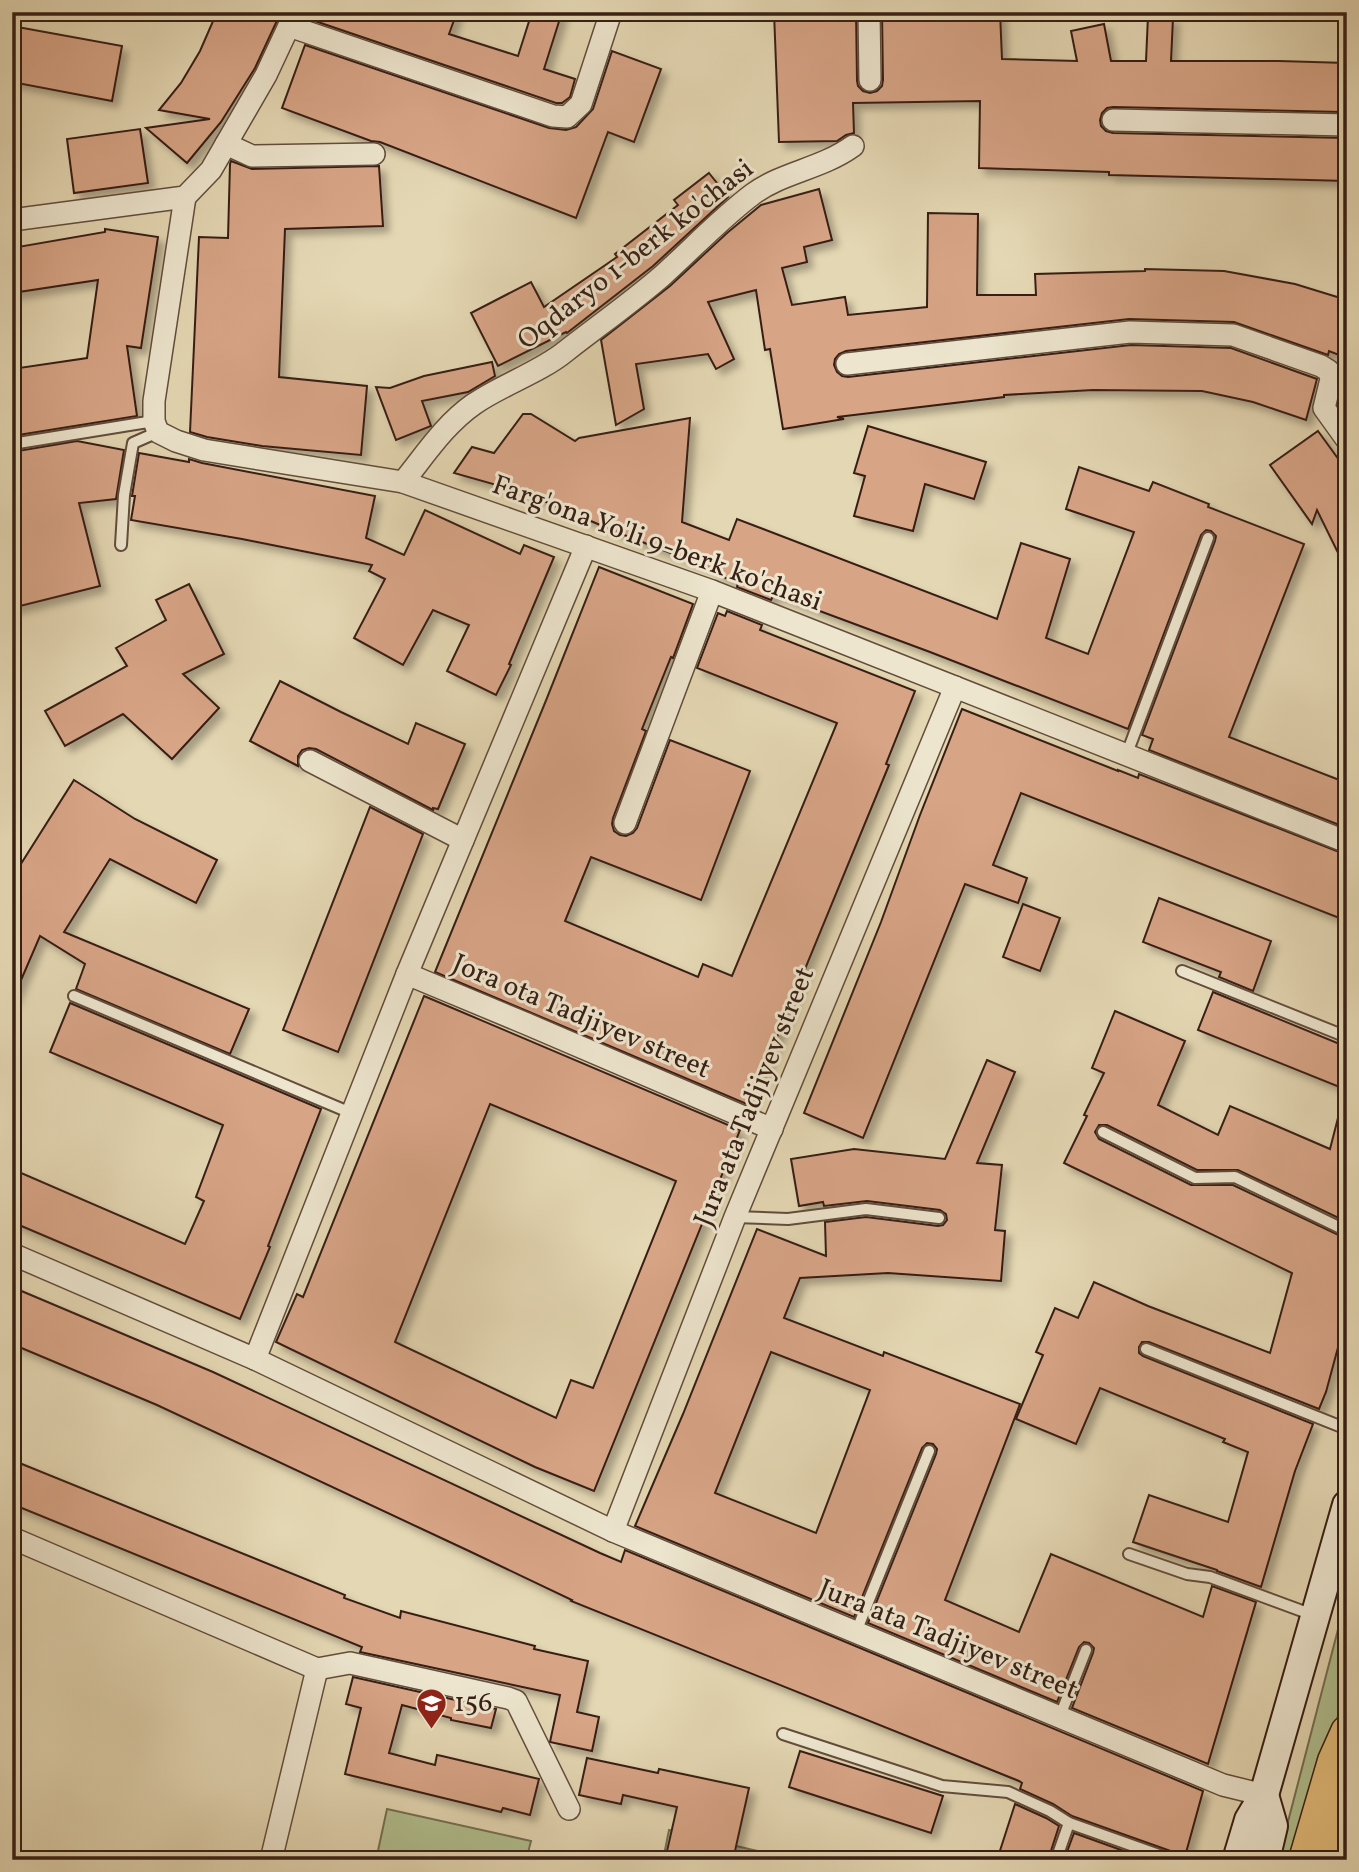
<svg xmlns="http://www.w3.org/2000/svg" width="1359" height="1872" font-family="Vollkorn,serif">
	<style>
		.green { fill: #b1bf8f; stroke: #746f52; stroke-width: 2 }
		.building { fill: #d7a486; stroke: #371f14; stroke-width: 2; fill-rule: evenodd; filter: url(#shadow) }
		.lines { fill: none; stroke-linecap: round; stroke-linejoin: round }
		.lane-casing { stroke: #624d3c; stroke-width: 14 }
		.street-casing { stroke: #624d3c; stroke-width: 24 }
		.secondary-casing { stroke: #371f14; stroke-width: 32 }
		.primary-casing { stroke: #371f14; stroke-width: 35 }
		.lane { stroke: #ede5ce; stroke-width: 10 }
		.street { stroke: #ede5ce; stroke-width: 21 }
		.secondary { stroke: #ede5ce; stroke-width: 28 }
		.primary { stroke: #e2bc7a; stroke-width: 32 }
		.labels { text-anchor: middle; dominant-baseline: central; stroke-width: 6; stroke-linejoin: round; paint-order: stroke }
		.street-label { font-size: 28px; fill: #371f14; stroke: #ede5ce }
		.poi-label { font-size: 28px; fill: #371f14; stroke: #ede5ce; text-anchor: start }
	</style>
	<defs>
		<filter id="shadow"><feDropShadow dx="6" dy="6" stdDeviation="3.5" flood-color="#0004"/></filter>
	</defs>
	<rect width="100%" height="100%" fill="#e4d7b3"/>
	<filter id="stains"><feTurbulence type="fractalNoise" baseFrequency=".00286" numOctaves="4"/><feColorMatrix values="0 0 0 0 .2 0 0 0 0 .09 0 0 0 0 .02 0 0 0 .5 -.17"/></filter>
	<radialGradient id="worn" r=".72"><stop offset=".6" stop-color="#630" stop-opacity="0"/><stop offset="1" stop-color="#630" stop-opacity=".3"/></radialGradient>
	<g class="green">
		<path d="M1347 1595V1691L1317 1774 1293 1860H1278Z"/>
		<path d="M387 1809 531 1841 526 1860H376Z"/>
		<path d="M669 1830 795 1860H663Z"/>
	</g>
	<g class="building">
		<path d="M217 12H281L255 68 221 122 187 163 146 128 210 119 159 110 181 83 200 51Z"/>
		<path d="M318 12H457L449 34 518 56 532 12H562L544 69 575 79 570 97 562 103H556L315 21Z"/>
		<path d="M774 12H856L857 81 858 86 863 91 870 93 877 91 882 86 883 80 882 12H1000L1002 59 1077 61 1071 31 1104 24 1111 61H1146L1148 16 1173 18 1171 61H1279L1346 63 1342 112 1113 107 1107 108 1102 113 1100 120 1101 126 1106 131 1113 133 1347 138V181L1109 175V172L979 168 980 101 853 103 854 133 846 135 837 141 779 142Z"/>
		<path d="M12 26 122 46 112 101 12 82Z"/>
		<path d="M305 45 549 128 566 130 576 127 593 109 612 51 661 69 634 142 608 132 576 218 380 142 371 141 282 108Z"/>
		<path d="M140 129 148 183 74 193 67 139Z"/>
		<path d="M231 161 252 169 379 166 383 226 285 229 279 377 367 386 361 455 262 446 207 437 190 432 199 237 228 238 230 164Z"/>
		<path d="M709 173 728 197 653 266 567 333 566 332 498 366 471 313 531 282 544 307 617 257 615 254 678 205 674 200Z"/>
		<path d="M819 189 832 240 804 247 807 262 782 268 792 305 845 297 848 315 927 307 928 213 978 214 977 295H1036L1035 274 1145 271V269L1224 271 1295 284 1347 300V330L1339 355 1329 351 1328 355 1234 322 1129 319 846 351 839 354 835 359 834 365 837 372 842 376 848 377 1131 345 1231 348 1317 379 1306 420 1253 402 1202 391 1093 390 1004 395V397L837 417 844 419 783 429 770 349 765 350 756 290 708 302 734 359 716 369 708 354 636 364 644 409 616 425 601 340 670 286 727 233 761 205Z"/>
		<path d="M105 229 158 237 141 348 127 346 137 416 12 436V369L87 358 98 280 12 293V248L105 232Z"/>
		<path d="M492 362 495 376 468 392 422 401 431 426 396 440 376 387 390 388 424 376Z"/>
		<path d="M523 414H531L575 441 579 438 690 418 682 522 729 540 737 519 997 619 1021 543 1070 559 1046 638 1088 654 1134 532 1066 509 1079 467 1149 491 1153 482 1209 504 1208 507 1304 544 1229 737 1347 783V828L1149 750 1153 739 1142 735 1215 541 1216 536 1211 531 1206 530 1201 535 1128 729 930 652 774 594 771 600 737 587 738 583 716 574 717 571 619 533 525 493 454 473 472 447 494 453Z"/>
		<path d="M868 426 986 462 974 499 925 484 913 531 854 516 865 476 854 473Z"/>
		<path d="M1318 431 1347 471V571L1317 510 1312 524 1270 465Z"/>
		<path d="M77 441 124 450 116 499 79 503 100 586 12 608V452Z"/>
		<path d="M139 453 189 462V459L202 463 375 496 366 538 404 555 425 510 520 554 524 545 554 557 509 664 511 665 496 695 447 671 469 625 433 610 403 665 354 638 385 579 369 571 372 565 242 539 131 520 135 496H132Z"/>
		<path d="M599 567 693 604 673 658 671 657 642 729 646 731 613 818 612 824 614 831 620 835 626 836 633 833 637 828 670 740 750 771 701 900 591 857 565 921 698 977 703 964 732 976 837 723 697 668 718 613 725 616 727 611 762 625 760 630 915 691 886 764 889 765 749 1105 435 972 547 698Z"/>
		<path d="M189 584 224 654 183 674 219 708 172 759 123 714 65 746 45 711 127 666 116 648 166 620 156 600Z"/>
		<path d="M280 681 341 712 408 744 416 723 465 744 438 809 433 808V810L316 749 309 748 302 750 298 756V766L250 741Z"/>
		<path d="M962 709 1118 771V770L1138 778 1139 774 1347 855V921L1021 793 993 865 1027 878 1018 903 965 884 863 1138 804 1113 881 922 920 815Z"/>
		<path d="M74 780 135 819 217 860 196 903 110 859 64 932 249 1009 230 1054 76 989 85 964 40 936 12 1001V878Z"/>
		<path d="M370 807 423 834 338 1052 283 1030Z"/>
		<path d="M1159 898 1271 941 1253 991 1219 977 1221 972 1143 942Z"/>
		<path d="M1023 904 1060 918 1040 971 1003 957Z"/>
		<path d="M1213 992 1347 1047V1090L1198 1030Z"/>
		<path d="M424 996 740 1130 594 1491 535 1467 276 1342 297 1294 303 1297ZM490 1104 676 1181 593 1388 571 1380 556 1418 395 1342Z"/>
		<path d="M70 1003 321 1109 268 1246 270 1247 240 1319 12 1222V1169L185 1244 204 1201 196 1197 223 1125 50 1052Z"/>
		<path d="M1115 1011 1185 1041 1158 1105 1218 1135 1230 1106 1330 1149 1340 1110 1347 1111V1222L1238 1170H1197L1107 1125H1099L1095 1132 1099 1139 1191 1185H1233L1347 1239V1314L1326 1392 1319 1409 1149 1342H1142L1139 1347V1353L1143 1356 1313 1424 1295 1471 1261 1587 1217 1571V1570L1133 1542 1149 1495 1228 1522 1248 1452 1223 1442 1225 1439 1100 1388 1076 1444 1016 1419 1043 1355 1036 1352 1055 1308 1078 1318 1094 1282 1148 1306 1270 1353 1292 1273 1064 1163 1087 1116 1084 1115 1104 1073 1092 1068Z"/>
		<path d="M987 1060 1015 1072 977 1163 1002 1165 995 1230 1005 1231 1001 1281 888 1273 800 1278 784 1318 883 1356 884 1352 1020 1404 945 1600 1019 1632 1051 1554 1203 1617 1212 1586 1256 1602 1208 1764 1072 1708 1093 1653 1094 1648 1089 1643 1084 1642 1079 1647 1057 1702 868 1623 936 1454 937 1449 933 1444 927 1443 922 1448 854 1617 635 1526 683 1414 757 1229 826 1256 825 1222 866 1217 938 1226 943 1225 947 1220 946 1214 940 1210 867 1201 824 1206 823 1202 799 1206 791 1159 854 1149 945 1159ZM771 1352 870 1390 816 1533 715 1493Z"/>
		<path d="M12 1287 213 1372 600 1553 621 1562 625 1550 1203 1791 1184 1860H1181L1179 1855 1176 1853 1072 1816 1053 1804 1020 1789 1022 1783 1019 1781 571 1601 572 1600 469 1551 157 1405 12 1344Z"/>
		<path d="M12 1460 345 1595 344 1598 400 1618 401 1611 535 1646 534 1649 588 1661 577 1712 599 1717 592 1751 550 1742 560 1695 360 1652 362 1647 12 1504Z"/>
		<path d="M353 1677 496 1709 491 1728 451 1720V1718L402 1705 389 1753 435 1765 437 1755 442 1756 539 1779 530 1815 503 1808 501 1812 345 1774 361 1708 346 1704Z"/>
		<path d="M800 1751 943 1796 931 1833 789 1787Z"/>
		<path d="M587 1758 658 1773 659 1769 749 1788 733 1860H665L677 1807 623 1795 621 1804 579 1795Z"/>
		<path d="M1015 1804 1046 1818 1059 1826 1048 1860H997Z"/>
		<path d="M1074 1833 1149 1860H1064Z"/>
	</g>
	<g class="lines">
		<defs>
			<g id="lane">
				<path d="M12 444 154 421"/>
				<path d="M121 545 124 495 133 443 158 432"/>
				<path d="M1126 756 1208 538"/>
				<path d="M1182 971 1347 1037"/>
				<path d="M74 996 351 1113"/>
				<path d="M1103 1132 1195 1178 1235 1177 1347 1231"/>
				<path d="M735 1217 788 1219 866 1209 939 1218"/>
				<path d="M1146 1349 1347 1429"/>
				<path d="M1129 1554 1187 1574 1210 1577 1313 1615"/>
				<path d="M856 1632 929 1451"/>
				<path d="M1060 1716 1086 1650"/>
				<path d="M783 1734 942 1786 1008 1792 1050 1811 1069 1823 1173 1860"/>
				<path d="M1056 1860 1069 1823"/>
			</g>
			<g id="street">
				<path d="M869 12 870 80"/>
				<path d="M289 26 553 116 567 117 581 104 611 12"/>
				<path d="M1113 120 1347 125"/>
				<path d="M226 144 252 156 374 154"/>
				<path d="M185 197 154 401V421L158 432 176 441 204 450 403 482 712 591 1347 842"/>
				<path d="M12 220 185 197 211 170 266 75 295 13"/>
				<path d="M847 364 1130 332 1233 335 1321 366 1329 371 1331 379 1324 408 1347 440"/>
				<path d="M403 482C425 455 445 424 474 404 503 384 539 373 566 351 598 326 632 302 662 276 692 249 721 218 753 194 783 172 821 169 853 146"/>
				<path d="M310 761 463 840"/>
				<path d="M625 823 712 591"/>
				<path d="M407 974 527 1024 772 1129"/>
				<path d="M12 1254 255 1359 613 1531 1223 1785 1264 1795"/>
				<path d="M255 1359 407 974 586 546"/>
				<path d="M613 1531 735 1217 955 687"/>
				<path d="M12 1538 317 1669 350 1663 508 1698 516 1701 569 1809"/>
				<path d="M271 1860 317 1669"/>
			</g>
			<g id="secondary">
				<path d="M1264 1795 1273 1826 1265 1860"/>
				<path d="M1237 1860 1249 1820 1264 1795 1347 1505"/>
			</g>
			<g id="primary">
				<path d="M1305 1860 1334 1761 1347 1732"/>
				<path d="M1335 1860 1347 1817"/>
			</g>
		</defs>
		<use href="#lane" class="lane-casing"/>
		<use href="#street" class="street-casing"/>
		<use href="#secondary" class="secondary-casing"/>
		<use href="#primary" class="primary-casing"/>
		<use href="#lane" class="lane"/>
		<use href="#street" class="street"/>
		<use href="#secondary" class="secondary"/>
		<use href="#primary" class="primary"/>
	</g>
	<defs>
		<symbol id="school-pin" viewBox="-11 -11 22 30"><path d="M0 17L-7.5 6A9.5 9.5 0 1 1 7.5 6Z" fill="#8f2418" stroke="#ede5ce"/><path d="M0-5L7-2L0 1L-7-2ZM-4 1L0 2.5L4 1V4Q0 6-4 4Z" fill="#fff"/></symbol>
	</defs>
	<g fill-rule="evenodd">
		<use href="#school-pin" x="414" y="1686" width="35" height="47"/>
	</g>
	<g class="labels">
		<g class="street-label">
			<text transform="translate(636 255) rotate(-38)">Oqdaryo 1-berk ko'chasi</text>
			<text transform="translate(657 544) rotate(20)">Farg'ona Yo'li 9-berk ko'chasi</text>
			<text transform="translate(581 1017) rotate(23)">Jora ota Tadjiyev street</text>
			<text transform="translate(755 1097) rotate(-68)">Jura аta Tadjiyev street</text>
			<text transform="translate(948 1640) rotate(22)">Jura аta Tadjiyev street</text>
		</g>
		<g class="poi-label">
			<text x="454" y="1703">156</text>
		</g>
	</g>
	<rect width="1359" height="1872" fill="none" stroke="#e4d7b3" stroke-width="42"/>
	<rect x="14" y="14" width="1331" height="1844" fill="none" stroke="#371f14" stroke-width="3.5"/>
	<rect x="21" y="21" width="1317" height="1830" fill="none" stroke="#371f14" stroke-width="2"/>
	<rect width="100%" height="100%" filter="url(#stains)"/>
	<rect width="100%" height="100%" fill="url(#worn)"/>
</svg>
